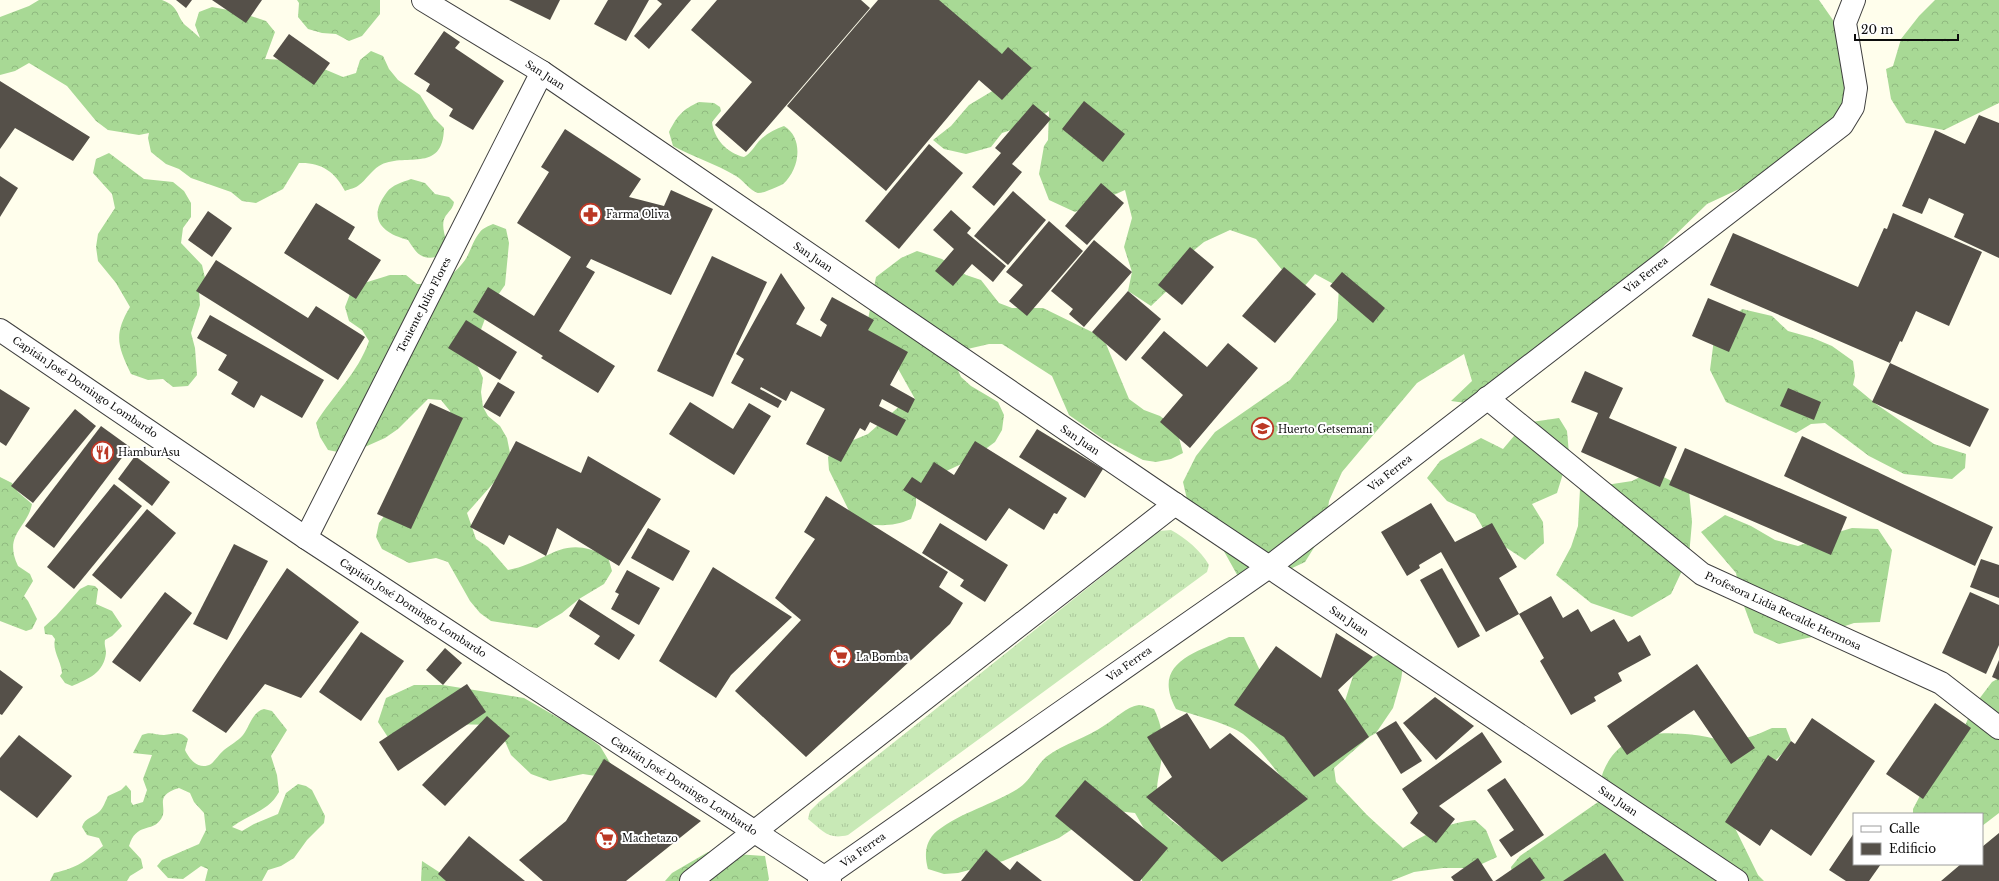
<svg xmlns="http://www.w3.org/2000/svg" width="1999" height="881" font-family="'Libre Baskerville',serif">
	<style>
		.grass { fill: url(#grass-tufts) }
		.forest { fill: url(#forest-crowns) }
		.building { fill: #555049 }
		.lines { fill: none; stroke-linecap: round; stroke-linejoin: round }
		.minor-casing { stroke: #3f3f3f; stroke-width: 24 }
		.tertiary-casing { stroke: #3f3f3f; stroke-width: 24 }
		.minor { stroke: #fff; stroke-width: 22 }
		.tertiary { stroke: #fff; stroke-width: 22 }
		.labels { text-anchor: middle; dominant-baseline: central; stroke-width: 4; stroke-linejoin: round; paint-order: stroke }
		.street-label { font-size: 10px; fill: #0c0c0c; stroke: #fff }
		.poi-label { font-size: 10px; fill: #0c0c0c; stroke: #fff; text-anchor: start }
	</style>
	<defs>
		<pattern id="grass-tufts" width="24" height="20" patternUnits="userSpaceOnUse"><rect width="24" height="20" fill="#c8e9b6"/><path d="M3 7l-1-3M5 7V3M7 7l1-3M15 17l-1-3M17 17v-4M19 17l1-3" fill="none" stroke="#abc79b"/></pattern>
		<pattern id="forest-crowns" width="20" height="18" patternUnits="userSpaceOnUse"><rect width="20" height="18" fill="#a8d995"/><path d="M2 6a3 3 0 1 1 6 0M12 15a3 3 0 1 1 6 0" fill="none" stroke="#8fb97f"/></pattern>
	</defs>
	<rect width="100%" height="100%" fill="#fffeec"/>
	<path class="grass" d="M1171 530C1186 538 1201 551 1209 565L1207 572 848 835C828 840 823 831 808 819L810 811 819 802 1159 531Z"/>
	<g class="forest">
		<path d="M39 0H162C179 6 176 15 185 25 190 29 195 33 200 38L195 25 199 12 212 7 239 12 266 21 275 32 265 59 305 61 343 77 356 73 360 60 371 51 383 56 389 69 398 80 420 95 434 118 444 128C443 175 404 151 379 166 371 171 366 180 359 185 356 188 349 189 345 191 335 171 320 162 299 163L283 189 256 203 242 201 231 192 191 178 179 169 166 164 151 152 148 138 149 133 139 135 108 130 96 121 67 86 29 63 15 71 0 75V17L29 6Z"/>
		<path d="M297 0H380V14L362 36 349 41 336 34 322 33 308 29 298 17 299 3Z"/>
		<path d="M938 0H1819L1858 56 1867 84 1853 107V122L1836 144 1707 204 1665 245 1606 318 1481 405 1451 401 1472 381 1464 354 1417 383 1342 472 1329 501 1325 530 1305 562 1269 579 1240 580 1211 528 1189 508 1183 482 1196 456 1215 432 1290 380 1337 320 1339 287 1315 274 1303 288 1283 271 1256 239 1230 230 1204 242 1182 260 1172 286 1151 306 1128 291 1132 272 1124 247 1132 218 1125 190 1075 212 1049 200 1039 174 1044 146 1048 140 1049 111 1030 124 1002 133 991 147 966 154 944 149 933 140 951 126 969 105 994 90 1003 63 1002 54 986 50Z"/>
		<path d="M1935 0H1999V103L1944 130 1906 123 1891 99 1886 69 1893 66 1901 39 1919 16Z"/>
		<path d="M699 102 714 103 720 107 721 111 712 122C714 139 727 153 744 157 751 153 754 147 759 141 766 134 775 129 784 126 804 138 800 169 783 184 780 186 776 187 772 189 767 191 763 193 758 193 750 191 743 180 736 176 716 164 694 157 673 146L669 132C677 116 683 109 699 102Z"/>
		<path d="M109 153 144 179 173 182 184 191 191 203V217L183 228 181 243 202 265 205 278 199 291 200 305 191 333 195 348 197 375 188 386 173 387 163 379 148 380 131 374C118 346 113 335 130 307L116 283 98 261 96 247 98 234 115 208 112 194 93 173 96 159Z"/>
		<path d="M411 179 425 183 435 194 449 197 454 202C453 207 452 208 448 213 440 221 444 231 446 241L436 257C420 260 416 252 408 240 381 233 367 218 387 192 392 185 403 182 411 179Z"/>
		<path d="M493 224 506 229 509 243 505 285 489 308 479 335 477 365 483 378 481 392 483 407 488 416 500 426 507 438 510 453 497 479 467 513 476 539 488 547 508 570C550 562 562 532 608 557L612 571 604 584 579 599 562 613 537 628 491 621 480 613 470 601 448 562 436 558 409 563 382 549 376 537 379 523 453 424 450 411 441 400 428 399 398 429 385 438 358 450 343 453 328 450 320 437 316 423C333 395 358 373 369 341L362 330 349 321 345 307 350 294 361 284 390 275H406L417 284C439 284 455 276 467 257 471 249 474 239 480 232 483 228 489 226 493 224Z"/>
		<path d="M917 251 942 259 966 275 981 280 999 303 1012 308H1043L1092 332 1096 333 1106 344 1129 399 1144 410 1160 416 1172 425 1179 438 1183 453 1171 459 1156 462 1143 460 1103 439 1069 415 1052 376 1002 344H989L959 351 955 364 961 377 971 386 998 402 1004 415 1002 430 995 442 972 459 921 483 916 491V505L911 519C891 528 876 525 855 523L829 470 828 457 839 446 868 434 902 404 915 399 896 365 868 330 867 325 876 277 901 258Z"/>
		<path d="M1742 309 1772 316 1788 331 1813 338 1832 346 1853 361 1855 376 1853 385 1876 404 1934 444 1966 454 1965 468 1952 479 1904 474 1869 456 1825 423 1811 424 1796 433 1726 402 1710 370 1714 339Z"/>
		<path d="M1559 418 1567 431 1569 454 1557 493 1532 504 1543 522 1544 543 1525 560 1487 535 1475 514 1447 501 1427 478 1440 461 1481 438 1503 449 1525 423Z"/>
		<path d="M1652 471 1689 490 1692 522 1689 556 1671 594 1632 617 1591 603 1556 575 1571 547 1578 526 1580 489 1632 481Z"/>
		<path d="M0 477 12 483 18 492 32 504C27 529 3 534 18 566L30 574 33 581 24 596 28 601 37 619 32 629 26 631 0 621Z"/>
		<path d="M1725 515 1751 526 1775 540 1798 546 1825 536 1852 528 1878 529 1892 550 1880 622 1854 623 1812 637 1779 644 1754 633 1741 598 1736 573 1701 532Z"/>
		<path d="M88 585 95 586 98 589 96 604 112 611 122 626 112 636 105 640C104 645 106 648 106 653 104 673 88 679 72 686L65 683 60 676 62 673C61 660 52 651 55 639L52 635 45 634 44 627 56 616 80 589Z"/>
		<path d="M1229 637H1244L1275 702 1334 735 1353 676 1360 663 1384 652 1403 666 1401 680 1393 708 1376 733 1369 737 1334 768 1336 782 1367 815 1403 848C1425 834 1449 822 1475 820L1486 830 1497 857 1473 868H1443L1414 872 1391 881H1142L1141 864 1149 837 1135 813 1107 810 1081 819 1071 830 1059 838 1003 861 958 873 944 874 928 869C924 855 925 841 937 831 961 812 994 804 1019 788 1031 780 1035 767 1046 757 1064 743 1087 738 1105 725 1115 719 1127 706 1139 705 1144 705 1150 708 1154 709 1161 723 1163 735 1162 751 1162 776 1146 798 1171 820 1182 829 1198 836 1210 844L1282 778C1270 763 1258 746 1243 734 1230 724 1193 715 1176 709 1151 663 1195 653 1229 637Z"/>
		<path d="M1999 678V813L1982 826V814H1913V809L1934 769 1961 735 1973 707 1992 682Z"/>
		<path d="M414 685H443L524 698 576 728 600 746 615 771 602 777 583 774 550 781 531 774 511 755 498 725 445 724 393 745 378 722 386 698Z"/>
		<path d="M264 709 272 711 287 730 271 756 277 775 279 792C268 812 250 813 232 827L242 831 254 824 278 814 286 793 298 784 306 786 312 790 325 816 324 823 307 840 294 858 281 866 268 870 262 881H205L208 869 201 866 183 879 168 878 157 866 162 860 199 844 206 830 204 813 194 802 190 793 179 788C152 796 169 807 161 819 152 833 136 822 129 846L141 859 143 868 130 876 127 881H50L54 873C79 867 84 862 103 846L99 838 87 835 82 827C85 817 93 818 100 811 104 806 105 802 108 796L121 790 126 785 131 791V802L133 805 143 802 147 790 143 779 152 755 133 753 142 735C151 731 155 735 164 735 174 734 180 730 188 739L185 750C189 759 199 771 211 764 215 761 219 754 224 750 230 745 238 741 243 735 250 726 252 712 264 709Z"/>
		<path d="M1772 728H1786L1791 741 1783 753 1751 784 1733 824 1758 875 1764 881H1513L1511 867 1520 856 1601 800C1601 791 1600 778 1604 770 1621 731 1659 731 1695 735 1707 736 1719 741 1731 740 1746 740 1758 734 1772 728Z"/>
		<path d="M708 852 765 856 769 879 768 881H665L672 873Z"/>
		<path d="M422 861 453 881H421Z"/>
	</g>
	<g class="building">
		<path d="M176 0H192L186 8Z"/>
		<path d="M212 0H262L246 23Z"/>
		<path d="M509 0H560L550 20Z"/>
		<path d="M608 0H649L626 41 594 24Z"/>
		<path d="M657 0H691L649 49 634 36 662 4Z"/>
		<path d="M717 0H861L870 8 746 152 715 125 752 82 691 30Z"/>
		<path d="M878 0H939L1002 54 1008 47 1032 68 1002 100 979 80 886 191 787 106Z"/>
		<path d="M444 31 460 42 455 48 504 81 473 130 449 116 453 109 426 91 430 84 414 74Z"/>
		<path d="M289 34 330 63 314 85 273 56Z"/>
		<path d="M0 81 90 137 73 161 15 128 0 149Z"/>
		<path d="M1084 101 1125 134 1103 162 1062 129Z"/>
		<path d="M1033 104 1051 119 1012 164 1022 172 994 206 972 187 1001 153 995 148Z"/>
		<path d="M1979 115 1999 123V258L1954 237 1964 214 1929 198 1922 214 1902 206 1935 130 1965 144Z"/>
		<path d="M565 129 641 179 629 197 664 206 671 190 713 209 671 295 591 259 586 267 595 272 559 331 615 366 598 393 541 358 543 356 473 312 488 287 534 316 571 257 517 223 549 172 541 167Z"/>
		<path d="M929 144 963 173 899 249 865 221Z"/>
		<path d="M0 176 18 188 0 217Z"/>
		<path d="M1101 183 1124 203 1087 245 1065 226Z"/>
		<path d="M1013 191 1046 220 1008 265 974 236Z"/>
		<path d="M316 203 355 227 348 239 381 260 356 299 284 253Z"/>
		<path d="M951 210 971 228 967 233 1006 266 993 282 972 264 953 286 935 271 954 249 933 230Z"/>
		<path d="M208 211 232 228 212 257 188 240Z"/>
		<path d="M1893 213 1982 252 1949 326 1916 311 1902 342 1900 341 1890 363 1710 285 1733 233 1858 287 1884 228 1887 229Z"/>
		<path d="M1049 221 1083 251 1027 316 1009 301 1023 285 1006 272Z"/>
		<path d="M1094 240 1132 272 1084 327 1069 314 1073 309 1051 291Z"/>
		<path d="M1190 247 1214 267 1182 305 1158 285Z"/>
		<path d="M712 256 767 282 713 397 657 371Z"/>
		<path d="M216 260 308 318 316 306 365 337 338 380 196 291Z"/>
		<path d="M1284 267 1316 294 1275 343 1242 316Z"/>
		<path d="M1342 272 1385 308 1373 323 1330 286Z"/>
		<path d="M781 273 805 308 796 324 821 337 827 325 820 320 832 297 874 320 868 330 908 352 890 385 915 399 908 413 882 399 879 406 906 420 897 436 870 422 865 431 860 428 841 462 806 444 825 409 791 391 786 401 761 387 760 389 782 401 778 408 731 383 744 359 736 354Z"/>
		<path d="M1128 291 1161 319 1126 361 1092 332Z"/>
		<path d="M1708 298 1746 314 1729 352 1692 336Z"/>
		<path d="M210 315 324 380 302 418 261 395 254 408 231 394 238 382 218 370 227 355 197 338Z"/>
		<path d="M466 320 517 352 500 380 448 348Z"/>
		<path d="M1164 331 1207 367 1228 343 1258 368 1190 448 1160 422 1183 395 1141 358Z"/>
		<path d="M1890 363 1989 409 1970 447 1872 402Z"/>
		<path d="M1585 371 1623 388 1609 418 1677 447 1660 487 1581 452 1598 413 1571 402Z"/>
		<path d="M498 382 515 392 500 417 483 407Z"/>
		<path d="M1788 388 1821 402 1814 420 1780 406Z"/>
		<path d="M0 389 30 408 6 446 0 442Z"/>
		<path d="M690 402 733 429 749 403 771 416 734 475 669 434Z"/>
		<path d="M430 403 463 418 411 529 377 514Z"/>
		<path d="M75 409 96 426 33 503 11 486Z"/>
		<path d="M101 426 130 447 54 548 25 526Z"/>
		<path d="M1037 429 1103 469 1085 498 1019 457Z"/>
		<path d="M1802 436 1993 527 1975 566 1784 476Z"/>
		<path d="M516 441 581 473 588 456 661 499 619 566 557 528 546 556 509 535 504 545 470 527Z"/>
		<path d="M975 441 1067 498 1057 514 1054 513 1044 530 1009 508 986 541 903 490 912 477 921 483 934 462 954 475Z"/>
		<path d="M1685 448 1847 517 1831 555 1669 485Z"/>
		<path d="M135 456 170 482 152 506 118 479Z"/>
		<path d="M114 484 142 506 74 589 47 567Z"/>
		<path d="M826 496 948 572 939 587 963 603 950 624 806 757 735 691 801 620 775 598 815 539 804 532Z"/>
		<path d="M1431 503 1455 542 1492 523 1517 567 1499 578 1519 614 1486 632 1441 552 1419 565 1420 568 1407 576 1381 532Z"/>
		<path d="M147 509 176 533 121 599 92 575Z"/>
		<path d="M940 523 1008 565 985 602 960 586 964 580 922 553Z"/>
		<path d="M648 528 690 551 673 581 631 558Z"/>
		<path d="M234 544 268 561 227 640 193 624Z"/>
		<path d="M1981 559 1999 565V598L1970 587Z"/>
		<path d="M713 567 792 617 731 675 716 698 659 661Z"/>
		<path d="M287 568 359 622 301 698 265 684 226 733 192 711Z"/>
		<path d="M1442 568 1480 636 1458 648 1420 580Z"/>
		<path d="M627 570 660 588 639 625 611 609 619 594 615 592Z"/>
		<path d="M165 592 192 613 140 682 112 662Z"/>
		<path d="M1970 592 1999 605V645L1986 674 1942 653Z"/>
		<path d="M1551 596 1563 618 1578 609 1591 632 1614 619 1628 642 1640 635 1651 655 1618 673 1622 681 1594 697 1596 701 1571 715 1540 661 1544 658 1519 614Z"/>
		<path d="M579 599 635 635 619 660 594 644 600 636 569 616Z"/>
		<path d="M361 632 404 661 361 721 319 692Z"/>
		<path d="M1336 633 1373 657 1338 690 1369 737 1314 777 1284 737 1234 705 1276 646 1321 678Z"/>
		<path d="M445 648 462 663 443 685 426 670Z"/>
		<path d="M1999 660V680L1992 677Z"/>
		<path d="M1697 664 1755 748 1731 764 1694 710 1627 755 1607 726Z"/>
		<path d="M0 670 23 687 2 715 0 714Z"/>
		<path d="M467 684 486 712 398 771 379 742Z"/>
		<path d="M1435 697 1474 726 1436 760 1403 723Z"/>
		<path d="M1935 703 1971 728 1923 799 1886 774Z"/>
		<path d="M1187 713 1210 749 1230 733 1308 799 1222 862 1146 797 1172 777 1147 737Z"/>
		<path d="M487 716 510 736 445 806 422 785Z"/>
		<path d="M1812 718 1875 761 1811 856 1771 829 1760 846 1725 822 1768 755 1777 761 1791 741 1795 744Z"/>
		<path d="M1396 721 1422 761 1401 774 1376 733Z"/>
		<path d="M1482 732 1502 762 1439 806 1455 819 1436 843 1410 823 1418 813 1402 789Z"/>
		<path d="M19 735 72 776 37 818 0 790V758Z"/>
		<path d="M604 759 701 821 626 881H543L519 860 566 821Z"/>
		<path d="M1505 778 1544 835 1511 857 1499 840 1514 830 1487 790Z"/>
		<path d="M1085 780 1168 848 1140 881H1134L1055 816Z"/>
		<path d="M1854 833V864H1881L1869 881H1846L1829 870Z"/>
		<path d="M1999 833V881H1941L1961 864H1982V847Z"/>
		<path d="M469 836 525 881H446L438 874Z"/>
		<path d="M986 850 1010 870 1017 861 1042 881H961Z"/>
		<path d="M1605 853 1624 881H1563Z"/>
		<path d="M1530 857 1545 878 1540 881H1495Z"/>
		<path d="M1478 858 1493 881H1454L1451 877Z"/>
	</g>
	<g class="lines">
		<defs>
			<g id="minor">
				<path d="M423 0 542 72 1175 504 1737 881"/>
				<path d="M1487 398 1702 574 1941 683 1999 728"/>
				<path d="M306 538 542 72"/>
				<path d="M691 881 1175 504"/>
				<path d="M819 881 1269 567 1842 125 1853 107 1856 88 1845 23 1854 0"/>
			</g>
			<path id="tertiary" d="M0 330 306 538 830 881"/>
		</defs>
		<use href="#minor" class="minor-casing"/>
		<use href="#tertiary" class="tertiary-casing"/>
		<use href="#minor" class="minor"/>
		<use href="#tertiary" class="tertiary"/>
	</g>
	<defs>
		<symbol id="pharmacy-ring" viewBox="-11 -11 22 22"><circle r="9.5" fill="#fff" stroke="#bb3825" stroke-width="1.5"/><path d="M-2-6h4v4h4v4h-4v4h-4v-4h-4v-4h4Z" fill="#bb3825"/></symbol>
		<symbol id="school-ring" viewBox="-11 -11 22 22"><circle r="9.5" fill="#fff" stroke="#bb3825" stroke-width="1.5"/><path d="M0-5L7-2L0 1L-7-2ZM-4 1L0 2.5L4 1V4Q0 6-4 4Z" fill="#bb3825"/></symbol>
		<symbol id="restaurant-ring" viewBox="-11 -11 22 22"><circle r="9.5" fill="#fff" stroke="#bb3825" stroke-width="1.5"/><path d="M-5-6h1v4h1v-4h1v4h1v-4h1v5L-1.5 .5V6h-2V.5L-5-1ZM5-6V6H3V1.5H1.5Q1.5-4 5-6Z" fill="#bb3825"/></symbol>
		<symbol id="supermarket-ring" viewBox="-11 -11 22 22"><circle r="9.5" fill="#fff" stroke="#bb3825" stroke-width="1.5"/><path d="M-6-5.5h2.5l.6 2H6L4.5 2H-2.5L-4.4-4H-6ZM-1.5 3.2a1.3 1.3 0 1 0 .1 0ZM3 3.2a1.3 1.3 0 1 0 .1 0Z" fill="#bb3825"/></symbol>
	</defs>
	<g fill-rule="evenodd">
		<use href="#pharmacy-ring" x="578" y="202" width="25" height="25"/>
		<use href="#school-ring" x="1250" y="416" width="25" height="25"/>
		<use href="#restaurant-ring" x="90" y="440" width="25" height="25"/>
		<use href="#supermarket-ring" x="828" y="644" width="25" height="25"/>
		<use href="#supermarket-ring" x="594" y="826" width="25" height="25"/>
	</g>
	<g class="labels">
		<g class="street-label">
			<text transform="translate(545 75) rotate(33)">San Juan</text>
			<text transform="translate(813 257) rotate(34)">San Juan</text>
			<text transform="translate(1646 275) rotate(-38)">Via Ferrea</text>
			<text transform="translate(424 305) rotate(-63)">Teniente Julio Flores</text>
			<text transform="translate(85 387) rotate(34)">Capitán José Domingo Lombardo</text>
			<text transform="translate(1080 440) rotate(34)">San Juan</text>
			<text transform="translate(1390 473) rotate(-38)">Via Ferrea</text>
			<text transform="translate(413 608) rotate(33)">Capitán José Domingo Lombardo</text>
			<text transform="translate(1783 611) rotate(25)">Profesora Lidia Recalde Hermosa</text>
			<text transform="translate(1349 621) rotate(34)">San Juan</text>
			<text transform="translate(1129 664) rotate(-35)">Via Ferrea</text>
			<text transform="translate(684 786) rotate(33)">Capitán José Domingo Lombardo</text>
			<text transform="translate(1618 801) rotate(34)">San Juan</text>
			<text transform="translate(863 850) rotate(-35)">Via Ferrea</text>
		</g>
		<g class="poi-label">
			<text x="606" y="214">Farma Oliva</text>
			<text x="1278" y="429">Huerto Getsemani</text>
			<text x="118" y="452">HamburAsu</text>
			<text x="856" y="657">La Bomba</text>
			<text x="622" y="838">Machetazo</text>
		</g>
	</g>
	<rect x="1853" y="813" width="130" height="52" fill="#ffffff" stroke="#9e9e9e"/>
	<rect x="1861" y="826" width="20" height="6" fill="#ffffff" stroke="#9e9e9e"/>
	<text x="1889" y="833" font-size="12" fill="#0c0c0c">Calle</text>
	<rect x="1861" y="843" width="20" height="12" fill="#555049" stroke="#9e9e9e"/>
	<text x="1889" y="853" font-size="12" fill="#0c0c0c">Edificio</text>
	<path d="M1855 34v6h103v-6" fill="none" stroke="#0c0c0c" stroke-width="2"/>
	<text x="1861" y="34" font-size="12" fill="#0c0c0c" stroke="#ffffff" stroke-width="3" paint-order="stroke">20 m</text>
</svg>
